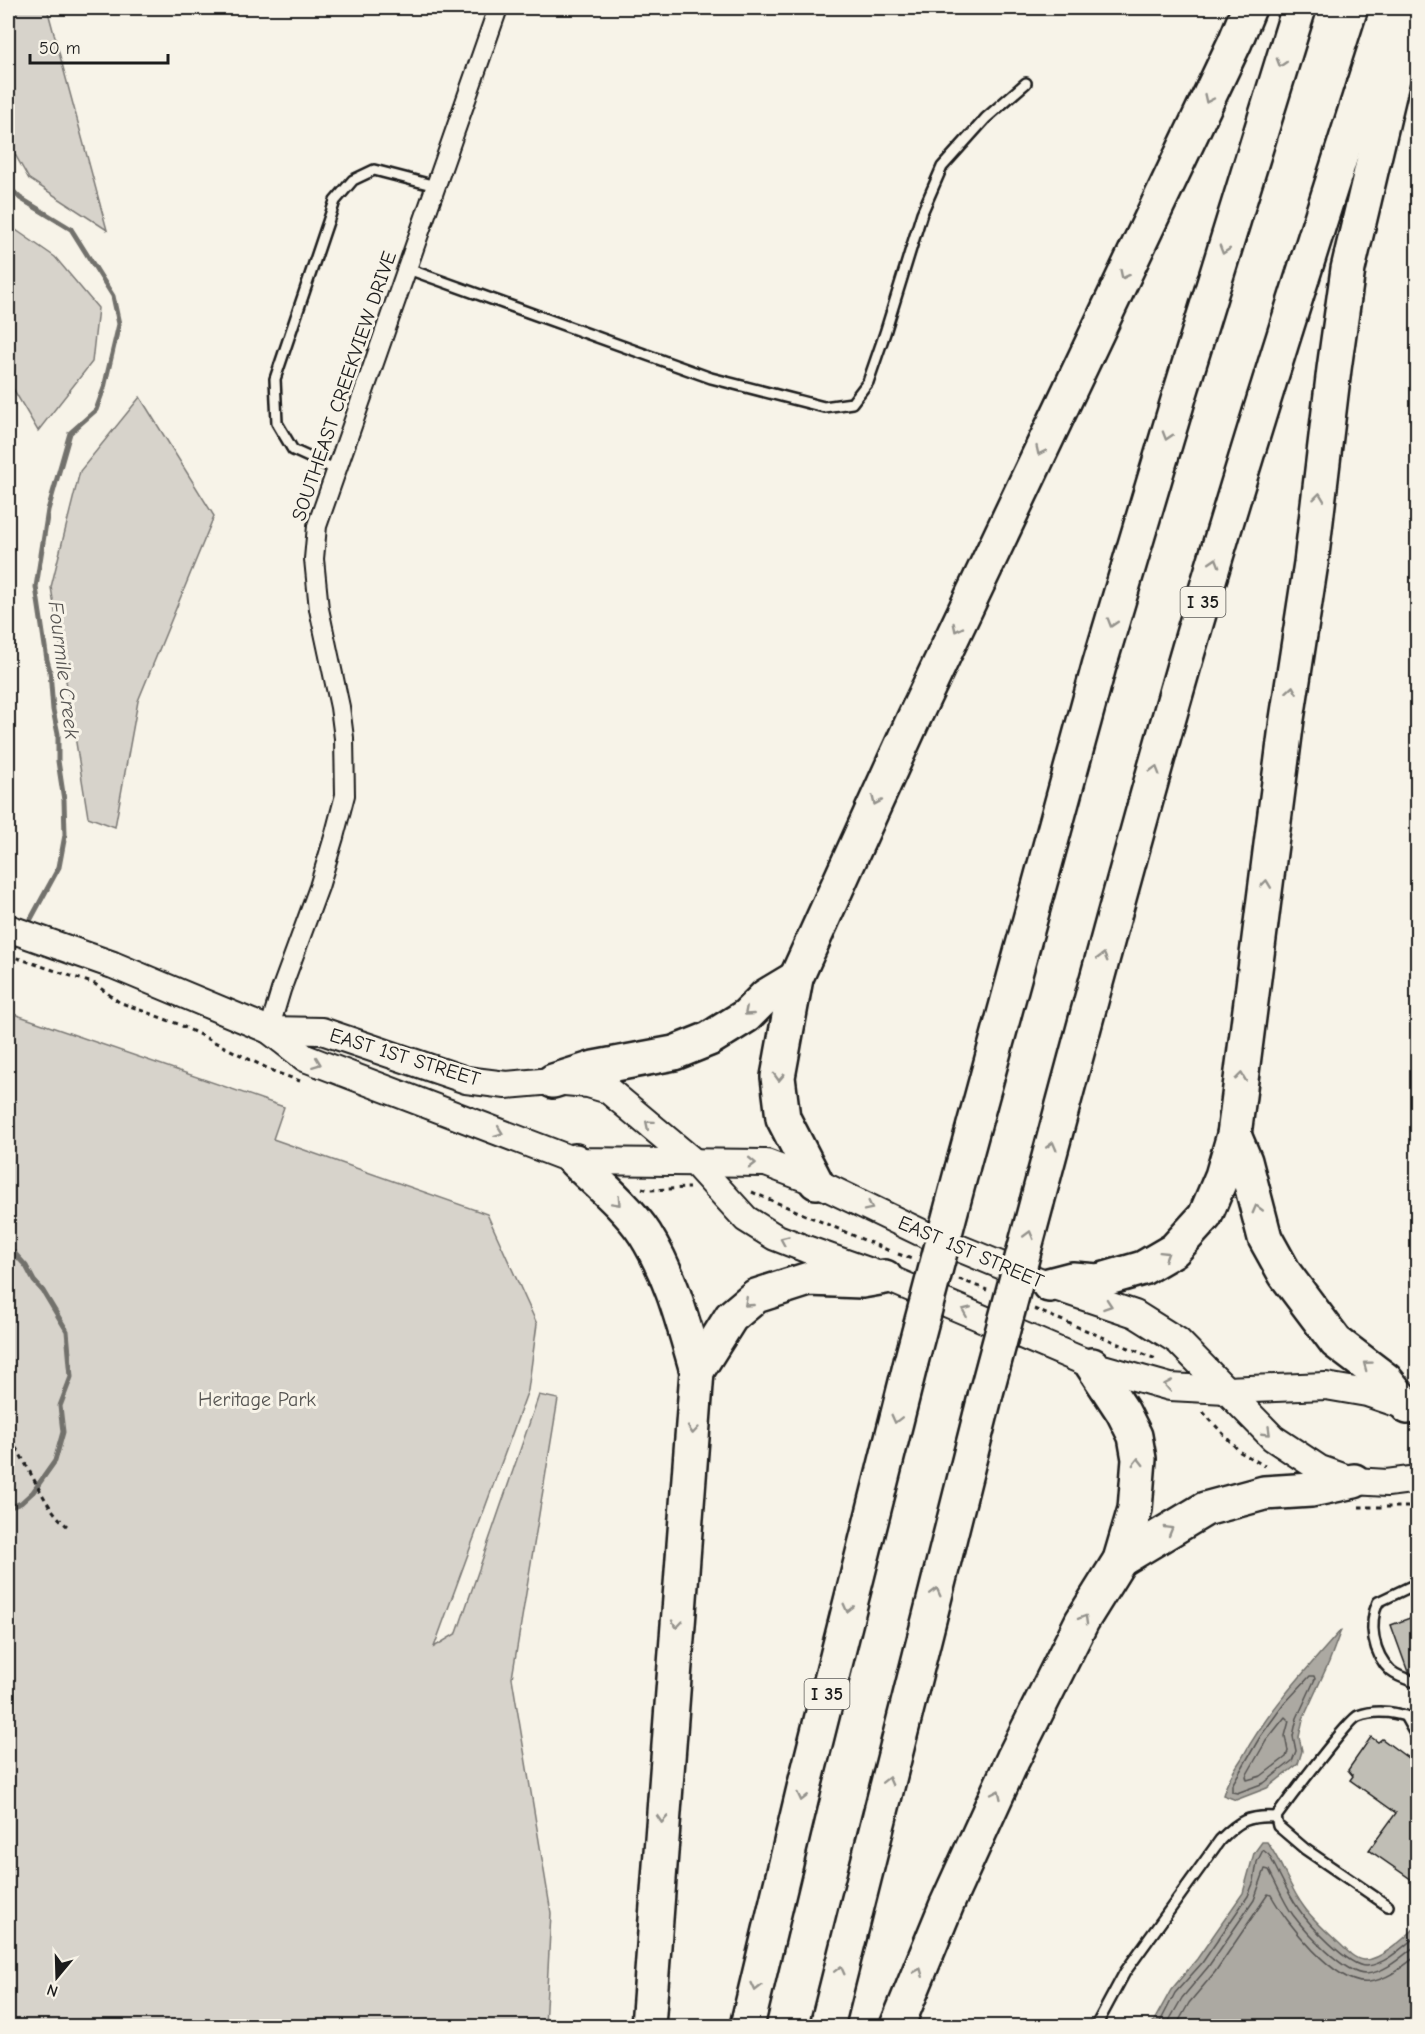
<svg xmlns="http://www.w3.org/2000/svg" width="1425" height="2034" font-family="'Comic Neue',sans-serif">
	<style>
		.green { fill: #d7d3cb; stroke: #7a7874; stroke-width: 1.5 }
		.water { fill: #aca9a2; stroke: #72716c; stroke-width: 1.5 }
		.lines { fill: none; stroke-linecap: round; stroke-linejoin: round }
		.shore { stroke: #565452; stroke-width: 1.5 }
		.stream { stroke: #72716c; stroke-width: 5 }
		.building { fill: #c0beb5; stroke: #1c1c1c; stroke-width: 1.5 }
		.lane-casing { stroke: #1c1c1c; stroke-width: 14 }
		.street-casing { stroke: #1c1c1c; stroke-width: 22 }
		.secondary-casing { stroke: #1c1c1c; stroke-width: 30 }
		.highway-casing { stroke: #1c1c1c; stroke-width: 38 }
		.path { stroke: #1c1c1c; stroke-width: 3; stroke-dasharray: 4.5 4.5; stroke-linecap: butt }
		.lane { stroke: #f7f3e8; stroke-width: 9 }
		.street { stroke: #f7f3e8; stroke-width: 18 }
		.secondary { stroke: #f7f3e8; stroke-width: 26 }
		.highway { stroke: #f7f3e8; stroke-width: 33 }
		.highway-bridge-casing { stroke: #1c1c1c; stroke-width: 38; stroke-linecap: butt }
		.highway-bridge { stroke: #f7f3e8; stroke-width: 33 }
		.oneway { stroke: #94928c }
		.labels { text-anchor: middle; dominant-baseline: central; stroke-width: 6; stroke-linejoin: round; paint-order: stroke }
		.shield { fill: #f7f3e8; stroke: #5e5c59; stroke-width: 1.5 }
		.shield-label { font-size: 18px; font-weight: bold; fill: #1c1c1c }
		.street-label { font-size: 20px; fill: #1c1c1c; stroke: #f7f3e8 }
		.park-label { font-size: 20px; fill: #545351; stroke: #f7f3e8 }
		.water-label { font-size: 21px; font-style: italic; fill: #565452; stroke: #f7f3e8 }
	</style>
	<rect width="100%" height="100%" fill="#f7f3e8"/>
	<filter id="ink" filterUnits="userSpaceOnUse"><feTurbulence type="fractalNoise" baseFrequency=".0167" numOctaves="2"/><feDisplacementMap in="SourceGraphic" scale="12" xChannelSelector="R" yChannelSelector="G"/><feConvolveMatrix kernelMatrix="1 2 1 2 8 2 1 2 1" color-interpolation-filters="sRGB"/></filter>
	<g filter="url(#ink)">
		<g class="green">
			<path d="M20 8H47L107 230 29 179 8 142V21Z"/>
			<path d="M8 222 13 228 55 257 98 308 92 362 38 431 8 380Z"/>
			<path d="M140 397 214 516 138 701 115 827 88 817 51 587 80 471Z"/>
			<path d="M8 1012 284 1107 273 1139 487 1214 537 1324 528 1390 434 1647 457 1633 539 1395 558 1399 512 1678 551 1913 545 2026H8Z"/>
		</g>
		<g class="water">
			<path d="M1341 1630 1329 1662 1303 1719 1299 1737 1302 1751 1298 1764 1267 1788 1236 1800 1223 1795C1227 1781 1234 1770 1242 1758 1268 1710 1306 1670 1341 1630Z"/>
			<path d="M1262 1842H1267C1282 1862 1289 1887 1304 1907 1314 1921 1328 1933 1340 1944 1346 1950 1354 1959 1363 1960 1379 1962 1406 1937 1417 1926V2026H1151L1171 1990 1197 1959 1243 1893 1254 1853Z"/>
		</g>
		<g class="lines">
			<g class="shore">
				<path d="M1310 1676H1314L1315 1679 1297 1718 1293 1736 1296 1751 1292 1761 1264 1783 1237 1793 1232 1792V1785L1260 1737 1284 1704Z"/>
				<path d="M1285 1717 1289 1721 1285 1736 1288 1751 1286 1757 1261 1776 1247 1780 1246 1776 1266 1741Z"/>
				<path d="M1158 2026 1175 1993 1202 1963 1248 1896 1254 1881 1257 1862 1263 1850 1269 1855C1279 1873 1287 1892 1298 1908 1308 1923 1349 1968 1367 1966 1386 1964 1404 1946 1418 1935"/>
				<path d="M1166 2026 1182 1998 1208 1967 1254 1900 1265 1869 1269 1870C1277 1885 1283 1901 1293 1915 1305 1931 1345 1975 1366 1974 1387 1972 1402 1956 1418 1944"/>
				<path d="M1176 2026 1189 2003 1215 1972 1268 1894 1271 1895C1285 1921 1336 1987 1369 1982 1389 1979 1402 1967 1418 1955"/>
			</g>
			<g class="stream">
				<path d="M8 186 20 198 71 229 113 296 119 324 104 388 96 410 70 433 48 510 36 587 47 660 50 671 53 710 58 734V761L64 800 65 835 59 867 26 928"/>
				<path d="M8 957 19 938"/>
				<path d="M8 1246 26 1266 34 1281 43 1291 67 1331 71 1377 60 1406 63 1432 55 1461 33 1492 21 1503 8 1508"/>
			</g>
		</g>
		<g class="building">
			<path d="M1418 1615V1676L1408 1672 1391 1625Z"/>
			<path d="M1371 1737 1378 1742 1382 1739 1408 1758 1418 1746V1884L1369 1850 1396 1813 1350 1780 1353 1776 1348 1770Z"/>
		</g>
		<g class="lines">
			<defs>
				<g id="lane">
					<path d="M408 269 711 378 824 407 852 403 868 382 885 333 922 213 942 167 986 118 1026 83"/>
					<path d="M337 470 293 450 277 423 275 379 335 201 353 180 374 170 436 186"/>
					<path d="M1418 1583 1378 1602C1368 1624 1373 1654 1391 1671 1398 1677 1409 1680 1418 1683"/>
					<path d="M1405 1716 1418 1739"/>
					<path d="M1388 1906 1305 1849 1278 1826 1276 1817C1286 1803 1349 1719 1358 1716 1378 1708 1398 1713 1418 1720"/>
					<path d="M1096 2026 1125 1972 1220 1840C1239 1821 1248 1815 1276 1817"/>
				</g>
				<path id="street" d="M269 1030 281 990 319 887 334 837 345 795 344 738 340 707 319 609 314 559 317 526 498 8"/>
				<g id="secondary">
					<path d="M8 928 113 965 269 1030 305 1058 575 1161 766 1163 816 1182 920 1232 1049 1285 1135 1314 1178 1341 1273 1438 1320 1469 1354 1481 1387 1483 1418 1479"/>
					<path d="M269 1030 322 1031 466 1080 506 1085 553 1081 588 1084 608 1090 694 1162 746 1219 775 1237 806 1249 885 1277 1092 1365 1170 1387 1226 1390 1326 1386 1367 1393 1411 1408"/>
				</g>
				<g id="highway">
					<path d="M553 1081 594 1068 674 1053 709 1039 746 1016 766 996 796 978"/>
					<path d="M1234 1135 1245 1161 1265 1238 1285 1274 1336 1342 1386 1380 1408 1407"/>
					<path d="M575 1161C596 1181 630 1210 645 1234 672 1277 683 1323 697 1371L648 2026"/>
					<path d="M962 1169 1099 666 1179 397 1299 8"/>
					<path d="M816 1182 783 1118 778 1077 796 978 913 720 1235 42 1249 8"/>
					<path d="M1037 1202C1087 1015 1137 827 1191 641 1253 429 1321 218 1388 8"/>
					<path d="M1049 1285 1072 1279 1098 1281 1143 1268 1174 1250 1205 1216 1222 1176 1234 1135 1287 719 1311 563 1334 369 1348 269 1398 57 1412 8"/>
					<path d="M697 1371 731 1317 756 1296 809 1279 862 1281 885 1277"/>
					<path d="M1120 1560 1205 1509 1264 1493 1311 1490 1354 1481"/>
					<path d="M747 2026 804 1788 911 1362"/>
					<path d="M827 2026 986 1393"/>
					<path d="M897 2026 947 1904 1013 1759 1082 1621 1120 1560 1135 1509 1139 1459 1135 1436 1123 1412 1092 1365"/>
				</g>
			</defs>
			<use href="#lane" class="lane-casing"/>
			<use href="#street" class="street-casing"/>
			<use href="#secondary" class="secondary-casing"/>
			<use href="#highway" class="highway-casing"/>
			<g class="path">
				<path d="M8 955 95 984 119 1002 178 1024 275 1072 300 1081"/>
				<path d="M642 1188 649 1190 689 1188"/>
				<path d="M752 1192 892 1252"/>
				<path d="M898 1254 912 1259"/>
				<path d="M959 1279 987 1290"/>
				<path d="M1034 1309 1156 1359"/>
				<path d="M1203 1412 1240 1452 1265 1466"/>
				<path d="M16 1448C32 1472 45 1508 67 1526"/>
				<path d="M1359 1507H1418"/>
			</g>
			<use href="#lane" class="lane"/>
			<use href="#street" class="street"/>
			<use href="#secondary" class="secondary"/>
			<use href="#highway" class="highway"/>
			<defs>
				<g id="highway-bridge">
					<path d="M911 1362 962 1169"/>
					<path d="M986 1393 1037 1202"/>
				</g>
			</defs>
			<use href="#highway-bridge" class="highway-bridge-casing"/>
			<use href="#highway-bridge" class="highway-bridge"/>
		</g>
		<defs><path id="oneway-chevron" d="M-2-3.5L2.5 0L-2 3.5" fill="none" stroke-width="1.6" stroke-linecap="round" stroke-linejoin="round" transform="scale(1.5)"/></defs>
		<g class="oneway">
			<use href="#oneway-chevron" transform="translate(1281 63) rotate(107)"/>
			<use href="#oneway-chevron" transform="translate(1208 99) rotate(115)"/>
			<use href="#oneway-chevron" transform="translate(1224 250) rotate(107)"/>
			<use href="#oneway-chevron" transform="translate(1124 275) rotate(116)"/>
			<use href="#oneway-chevron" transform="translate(1167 436) rotate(107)"/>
			<use href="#oneway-chevron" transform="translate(1040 451) rotate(115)"/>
			<use href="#oneway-chevron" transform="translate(1319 497) rotate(-83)"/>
			<use href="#oneway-chevron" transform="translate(1215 562) rotate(-73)"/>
			<use href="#oneway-chevron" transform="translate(1112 623) rotate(107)"/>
			<use href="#oneway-chevron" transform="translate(957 628) rotate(116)"/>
			<use href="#oneway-chevron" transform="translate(1292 690) rotate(-81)"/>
			<use href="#oneway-chevron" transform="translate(1155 770) rotate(-74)"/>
			<use href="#oneway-chevron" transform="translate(876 801) rotate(114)"/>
			<use href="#oneway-chevron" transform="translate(1266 884) rotate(-83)"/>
			<use href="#oneway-chevron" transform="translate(1103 957) rotate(-75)"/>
			<use href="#oneway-chevron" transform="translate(748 1012) rotate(139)"/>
			<use href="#oneway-chevron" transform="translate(317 1063) rotate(21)"/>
			<use href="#oneway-chevron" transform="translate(779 1077) rotate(92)"/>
			<use href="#oneway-chevron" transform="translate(1241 1077) rotate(-83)"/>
			<use href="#oneway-chevron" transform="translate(649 1124) rotate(-140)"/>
			<use href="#oneway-chevron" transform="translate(499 1132) rotate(21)"/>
			<use href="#oneway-chevron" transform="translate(1052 1146) rotate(-75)"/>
			<use href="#oneway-chevron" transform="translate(752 1163) rotate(1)"/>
			<use href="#oneway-chevron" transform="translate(617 1202) rotate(47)"/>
			<use href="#oneway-chevron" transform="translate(869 1207) rotate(26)"/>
			<use href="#oneway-chevron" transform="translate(1257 1209) rotate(-105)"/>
			<use href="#oneway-chevron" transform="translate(1029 1235) rotate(-75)"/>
			<use href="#oneway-chevron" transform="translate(784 1240) rotate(-156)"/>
			<use href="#oneway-chevron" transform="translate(1165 1255) rotate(-32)"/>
			<use href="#oneway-chevron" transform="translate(748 1303) rotate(139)"/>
			<use href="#oneway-chevron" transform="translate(1108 1305) rotate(19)"/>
			<use href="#oneway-chevron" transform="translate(966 1311) rotate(-157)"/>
			<use href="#oneway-chevron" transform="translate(1367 1365) rotate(-143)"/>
			<use href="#oneway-chevron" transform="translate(1168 1385) rotate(-169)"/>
			<use href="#oneway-chevron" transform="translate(896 1419) rotate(104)"/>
			<use href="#oneway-chevron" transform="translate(693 1430) rotate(95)"/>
			<use href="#oneway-chevron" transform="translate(1267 1432) rotate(44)"/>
			<use href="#oneway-chevron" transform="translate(1138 1462) rotate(-90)"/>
			<use href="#oneway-chevron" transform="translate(1169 1530) rotate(-30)"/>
			<use href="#oneway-chevron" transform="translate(936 1592) rotate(-76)"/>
			<use href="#oneway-chevron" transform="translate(848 1608) rotate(104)"/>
			<use href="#oneway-chevron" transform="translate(1084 1619) rotate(-60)"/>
			<use href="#oneway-chevron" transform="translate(677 1624) rotate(95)"/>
			<use href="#oneway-chevron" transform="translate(888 1781) rotate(-76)"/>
			<use href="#oneway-chevron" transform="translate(997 1794) rotate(-65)"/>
			<use href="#oneway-chevron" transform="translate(802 1797) rotate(103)"/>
			<use href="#oneway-chevron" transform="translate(662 1819) rotate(94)"/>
			<use href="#oneway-chevron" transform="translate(840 1970) rotate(-76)"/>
			<use href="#oneway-chevron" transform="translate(919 1972) rotate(-68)"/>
			<use href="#oneway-chevron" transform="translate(756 1987) rotate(103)"/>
		</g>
	</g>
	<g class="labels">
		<g class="shield">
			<rect x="1180.5" y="587" width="45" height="30" rx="4.5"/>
			<rect x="804.5" y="1679" width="45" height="30" rx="4.5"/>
		</g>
		<g class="shield-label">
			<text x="1203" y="602">I 35</text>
			<text x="827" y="1694">I 35</text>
		</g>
		<g class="street-label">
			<text transform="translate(344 386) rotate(-71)">SOUTHEAST CREEKVIEW DRIVE</text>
			<text transform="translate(405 1057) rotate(17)">EAST 1ST STREET</text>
			<text transform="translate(971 1252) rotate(23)">EAST 1ST STREET</text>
		</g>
		<g class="park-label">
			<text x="257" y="1399">Heritage Park</text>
		</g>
		<g class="water-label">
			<text transform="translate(64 670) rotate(83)">Fourmile Creek</text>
		</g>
	</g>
	<rect width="1425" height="2034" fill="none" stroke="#f7f3e8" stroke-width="30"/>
	<rect x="15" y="15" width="1395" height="2004" fill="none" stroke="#1c1c1c" stroke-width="2" filter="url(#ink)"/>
	<g transform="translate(57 1977) rotate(199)" stroke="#f7f3e8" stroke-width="4.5" paint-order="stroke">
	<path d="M0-4.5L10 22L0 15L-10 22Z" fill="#1c1c1c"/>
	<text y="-9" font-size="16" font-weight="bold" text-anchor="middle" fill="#1c1c1c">N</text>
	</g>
	<path d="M30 54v9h138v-9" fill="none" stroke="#1c1c1c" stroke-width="3"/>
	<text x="39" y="54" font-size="18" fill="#1c1c1c" stroke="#f7f3e8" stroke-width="4.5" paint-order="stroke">50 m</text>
</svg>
